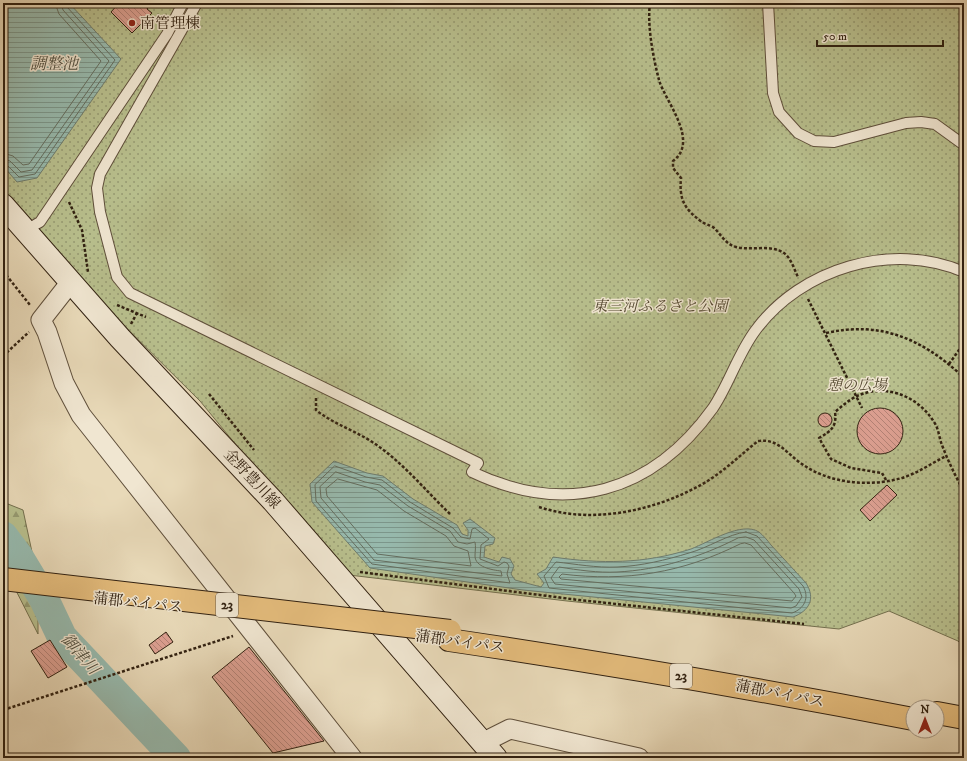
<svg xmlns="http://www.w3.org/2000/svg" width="967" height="761" font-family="'IM FELL DW Pica','Noto Serif JP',serif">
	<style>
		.forest { fill: url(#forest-firs); stroke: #74704f }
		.park { fill: url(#park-dots); stroke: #74704f }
		.water { fill: url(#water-rules); stroke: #6e7d6f }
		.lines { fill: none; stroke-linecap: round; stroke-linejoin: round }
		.shore { stroke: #646e60; stroke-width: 1 }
		.river { stroke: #97baae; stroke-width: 30 }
		.building { fill: url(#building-back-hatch); stroke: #312111 }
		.lane-casing { stroke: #5f4f3b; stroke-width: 12 }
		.street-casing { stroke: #5f4f3b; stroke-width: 21 }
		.secondary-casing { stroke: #312111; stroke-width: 24 }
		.highway-casing { stroke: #312111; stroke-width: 24 }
		.path { stroke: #312111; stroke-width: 2.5; stroke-dasharray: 3 2; stroke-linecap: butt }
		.lane { stroke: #f0e6d1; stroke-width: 10 }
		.street { stroke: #f0e6d1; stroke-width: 19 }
		.secondary { stroke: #f0e6d1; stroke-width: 22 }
		.highway { stroke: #e4bc7c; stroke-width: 22 }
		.highway-bridge-casing { stroke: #312111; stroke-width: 24; stroke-linecap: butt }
		.highway-bridge { stroke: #e4bc7c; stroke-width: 22 }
		.poi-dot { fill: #8f2418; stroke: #f0e6d1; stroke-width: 1.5 }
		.labels { text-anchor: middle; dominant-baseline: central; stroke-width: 3; stroke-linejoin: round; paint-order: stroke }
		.shield { fill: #f0e6d1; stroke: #6a5c4b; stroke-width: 1 }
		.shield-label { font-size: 14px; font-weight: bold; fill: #312111 }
		.poi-label { font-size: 15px; fill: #312111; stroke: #f0e6d1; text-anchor: start }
		.park-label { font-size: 15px; font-style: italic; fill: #534830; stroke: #f0e6d1 }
		.street-label { font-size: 15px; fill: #312111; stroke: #f0e6d1 }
		.water-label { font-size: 16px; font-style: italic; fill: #504f40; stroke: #f0e6d1 }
	</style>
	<defs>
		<pattern id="forest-firs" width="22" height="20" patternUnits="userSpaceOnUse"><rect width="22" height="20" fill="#b8bf8d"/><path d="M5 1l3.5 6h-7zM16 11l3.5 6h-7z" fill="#969b72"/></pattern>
		<pattern id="park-dots" width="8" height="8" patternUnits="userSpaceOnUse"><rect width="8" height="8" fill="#b8bf8d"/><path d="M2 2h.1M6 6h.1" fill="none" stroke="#969b72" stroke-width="1.8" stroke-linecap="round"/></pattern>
		<pattern id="water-rules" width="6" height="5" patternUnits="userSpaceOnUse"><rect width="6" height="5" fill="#97baae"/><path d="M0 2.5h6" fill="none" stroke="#7c978c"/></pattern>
		<pattern id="building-back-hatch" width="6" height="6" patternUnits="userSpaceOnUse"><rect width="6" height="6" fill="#dda092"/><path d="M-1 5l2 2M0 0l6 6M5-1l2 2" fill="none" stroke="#b48276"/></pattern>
	</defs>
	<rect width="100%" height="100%" fill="#e8d9b8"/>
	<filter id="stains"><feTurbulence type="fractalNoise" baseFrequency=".005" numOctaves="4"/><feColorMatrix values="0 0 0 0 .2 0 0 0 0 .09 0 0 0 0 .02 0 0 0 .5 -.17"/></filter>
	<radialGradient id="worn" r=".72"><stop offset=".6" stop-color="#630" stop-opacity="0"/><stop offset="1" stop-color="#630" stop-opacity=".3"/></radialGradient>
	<path class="forest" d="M3 502 23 510 38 580V634L3 565Z"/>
	<path class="park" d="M3 3H964V647L958 641 889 611 839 629 567 601 349 575 265 480 200 401 79 281 3 193Z"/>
	<g class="water">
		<path d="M3 3H69L121 59 37 178 17 182 3 166Z"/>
		<path d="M334 461 367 473 383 476 413 499 457 525 462 534 468 536V530L463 523 470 519 495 538 493 544 485 546 484 557 499 562 502 557 510 559 514 566 511 574 515 580 541 587 544 583 537 574 546 569 553 557C601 564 644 564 691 549 709 542 742 521 759 532 763 535 768 541 771 545 783 558 795 571 806 583 816 599 809 611 793 617L523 590 370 568 312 502 310 484Z"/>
	</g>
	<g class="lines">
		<g class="shore">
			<path d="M3 153 13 156 23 165 29 164 101 61 59 14 55 3"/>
			<path d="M3 159 10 161 21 172 32 170 109 61 63 10 61 3"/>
			<path d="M3 164 7 165 19 177 35 174 115 60 67 7 66 3"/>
			<path d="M335 466 366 477 382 480 410 502 453 528 461 537 470 539 472 529 475 528 489 539 481 545 480 559 498 566 504 562 507 563 509 566 507 574 510 583 372 564 316 501 315 485Z"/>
			<path d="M336 472 365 482 380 485 408 506 450 531 458 542 467 544 475 542C476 547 475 551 475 556 475 567 492 570 501 571L502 576 374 560 321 498 320 487Z"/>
			<path d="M338 479 377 490 404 511 446 536 454 546 468 551 471 566 377 554 327 496 326 489Z"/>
			<path d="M746 532 757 536 803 586C810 598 804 609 792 613L549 588 544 576 556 562C576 564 596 568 617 567 641 566 666 560 689 553 708 548 728 534 746 532Z"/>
			<path d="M746 537 754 540 799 589 802 597 796 606 791 608 555 584 551 578 559 567C578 570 598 573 617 572 659 570 701 557 738 538Z"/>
			<path d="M745 543 751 545 794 593 796 596 792 601 561 579 559 577 562 574C626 582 682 573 740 544Z"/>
		</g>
		<path class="river" d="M3 536 18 556 44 599 62 637 176 758"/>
	</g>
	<g class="building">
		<path d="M119 3H153L147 9 152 13 132 33 111 12Z"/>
		<circle cx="880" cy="431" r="23"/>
		<circle cx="825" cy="420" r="7"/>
		<path d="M887 485 897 495 870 521 860 510Z"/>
		<path d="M166 632 173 642 155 654 149 645Z"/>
		<path d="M50 640 67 667 48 678 31 651Z"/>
		<path d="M249 647 324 741 273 753 212 677Z"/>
	</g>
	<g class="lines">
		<defs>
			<g id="lane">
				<path d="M197 3 100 174 97 188 100 212 117 277 130 293 478 463 472 472C567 517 652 493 713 408 729 384 738 354 755 331 801 268 892 241 964 272"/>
				<path d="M768 3 773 93 779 112 798 133 814 141 834 142 906 123 921 122 935 124 964 145"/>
				<path d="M26 230 40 222 167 34 183 3"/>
			</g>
			<g id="street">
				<path d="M70 283 41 320 47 332 64 383 81 415 352 758"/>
				<path d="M482 743 510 729 639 758"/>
			</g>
			<path id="secondary" d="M3 205 120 338 273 501 496 758"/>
			<g id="highway">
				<path d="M449 640C604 663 759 689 913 719"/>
				<path d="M937 713 964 718"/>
			</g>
		</defs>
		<use href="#lane" class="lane-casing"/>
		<use href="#street" class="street-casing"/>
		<use href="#secondary" class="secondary-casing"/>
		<use href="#highway" class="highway-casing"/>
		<g class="path">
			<path d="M650 3C647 25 653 57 659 80 665 101 700 141 673 161V168L681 178C679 199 684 209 702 222 705 224 709 225 713 227 721 234 725 244 736 247 751 251 770 244 784 253 791 258 794 269 798 277"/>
			<path d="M69 202 82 230 88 272"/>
			<path d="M3 271 30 305"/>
			<path d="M808 299 862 408"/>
			<path d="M117 305 146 317"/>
			<path d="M131 324 137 313"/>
			<path d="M826 333C880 321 920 338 960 374"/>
			<path d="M3 356 29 332"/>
			<path d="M949 364 964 343"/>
			<path d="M209 394 254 450"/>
			<path d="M316 398V410C332 423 351 429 369 440 400 459 424 489 450 514"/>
			<path d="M886 480 882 473 851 468 831 459 819 438C831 431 837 427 835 412 842 406 849 400 857 396 886 383 918 396 934 422 939 429 939 438 942 445 948 461 956 477 964 492"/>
			<path d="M539 507C590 524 650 512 697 487 719 476 738 457 758 441 778 438 787 454 802 464 830 484 870 487 902 478 918 473 932 463 946 456"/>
			<path d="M360 572 579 600 804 624"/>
			<path d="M3 710 233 636"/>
		</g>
		<use href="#lane" class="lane"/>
		<use href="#street" class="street"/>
		<use href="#secondary" class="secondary"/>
		<use href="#highway" class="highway"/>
		<defs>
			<path id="highway-bridge" d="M3 579 450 631"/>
		</defs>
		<use href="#highway-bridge" class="highway-bridge-casing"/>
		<use href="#highway-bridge" class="highway-bridge"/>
	</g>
	<circle class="poi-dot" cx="132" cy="23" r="4"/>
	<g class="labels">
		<g class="shield">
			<rect x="216" y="593" width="22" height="24" rx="3"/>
			<rect x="670" y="664" width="22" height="24" rx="3"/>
		</g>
		<g class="shield-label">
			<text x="227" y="605">23</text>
			<text x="681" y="676">23</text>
		</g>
		<g class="poi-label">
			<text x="140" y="23">南管理棟</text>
		</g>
		<g class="park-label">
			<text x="660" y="306">東三河ふるさと公園</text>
			<text x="857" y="385">憩の広場</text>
		</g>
		<g class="street-label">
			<text transform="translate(252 479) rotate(47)">金野豊川線</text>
			<text transform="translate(138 603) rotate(6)">蒲郡バイパス</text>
			<text transform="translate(460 642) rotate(8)">蒲郡バイパス</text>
			<text transform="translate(780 694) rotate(11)">蒲郡バイパス</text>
		</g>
		<g class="water-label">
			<text x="54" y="64">調整池</text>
			<text transform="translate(80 654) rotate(49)">御津川</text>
		</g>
	</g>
	<rect width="967" height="761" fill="none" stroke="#e8d9b8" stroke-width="16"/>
	<rect x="4" y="4" width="959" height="753" fill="none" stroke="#312111" stroke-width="2"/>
	<rect x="8" y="8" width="951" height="745" fill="none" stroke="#312111"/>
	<g transform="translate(925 719)"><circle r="19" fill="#f0e6d1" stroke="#a49784"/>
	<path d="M0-3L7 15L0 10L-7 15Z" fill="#8f2418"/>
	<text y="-6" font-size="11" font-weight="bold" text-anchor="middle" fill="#312111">N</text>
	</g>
	<path d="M817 40v6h126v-6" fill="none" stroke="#312111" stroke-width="2"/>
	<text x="823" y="40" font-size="12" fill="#312111" stroke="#f0e6d1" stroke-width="3" paint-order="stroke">50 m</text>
	<rect width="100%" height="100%" filter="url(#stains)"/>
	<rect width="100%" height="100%" fill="url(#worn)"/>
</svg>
